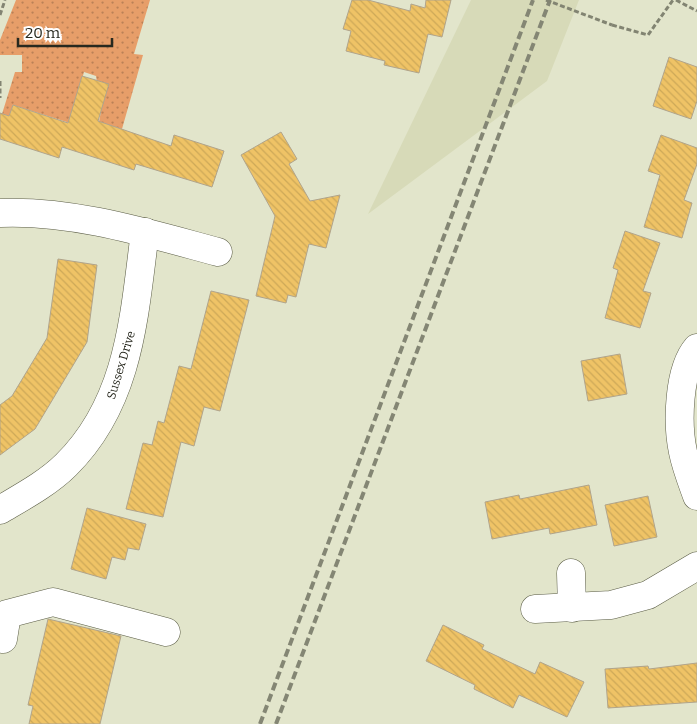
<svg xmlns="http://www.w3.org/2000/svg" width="697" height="724" font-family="Bitter,serif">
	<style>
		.built { fill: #d7dab8 }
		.park { fill: url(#park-dots) }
		.building { fill: url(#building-back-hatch); stroke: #b0a48c }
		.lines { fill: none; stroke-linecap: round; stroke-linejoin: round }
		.minor-casing { stroke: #5a5c45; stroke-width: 29 }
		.path { stroke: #828472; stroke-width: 3; stroke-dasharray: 5 2.5; stroke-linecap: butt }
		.minor { stroke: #fff; stroke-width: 28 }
		.rail { stroke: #848674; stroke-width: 4; stroke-dasharray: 8 4; stroke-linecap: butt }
		.path-bridge { stroke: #828472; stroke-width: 3; stroke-dasharray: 5 2.5; stroke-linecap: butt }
		.labels { text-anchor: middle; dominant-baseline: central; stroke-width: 4.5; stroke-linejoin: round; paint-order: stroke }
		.street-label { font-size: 12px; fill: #28291f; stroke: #fff }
	</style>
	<defs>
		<pattern id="park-dots" width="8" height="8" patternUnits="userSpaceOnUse" patternTransform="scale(1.25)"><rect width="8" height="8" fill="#e79e69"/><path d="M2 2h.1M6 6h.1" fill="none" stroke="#bb8156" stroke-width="1.8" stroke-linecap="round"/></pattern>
		<pattern id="building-back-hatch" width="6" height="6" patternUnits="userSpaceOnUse" patternTransform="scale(1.25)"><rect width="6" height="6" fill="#efc366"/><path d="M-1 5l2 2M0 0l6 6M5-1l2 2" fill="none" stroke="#cda858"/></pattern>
	</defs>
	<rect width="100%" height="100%" fill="#e2e5cb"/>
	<path class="built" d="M471 0H579L547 81 368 214Z"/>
	<path class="park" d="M16 0H150L134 54 143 55 122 129 99 122 101 111 96 76 84 72 70 123 13 105 9 116 2 114 15 72H22V55H0V40Z"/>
	<g class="building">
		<path d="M352 0H368L410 11 411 4 425 8 426 0H451L442 37 428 34 419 73 384 65 385 61 346 51 351 31 343 29Z"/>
		<path d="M669 57 697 67V101L691 119 653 106Z"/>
		<path d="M82 76 109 84 98 121 171 146 174 135 224 151 212 187 136 164 134 170 62 147 59 158 0 139V113L9 116 13 105 68 123Z"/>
		<path d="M281 132 297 159 289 164 310 201 340 195 326 248 309 244 296 297 288 295 286 303 256 296 275 216 241 155Z"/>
		<path d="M661 135 697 148V164L684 200 692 203 682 238 644 227 660 175 648 171Z"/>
		<path d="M625 231 660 243 643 291 651 293 640 328 605 318 618 270 613 268Z"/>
		<path d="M58 259 97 265 87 342 35 429 0 455V405L12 396 47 338Z"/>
		<path d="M211 291 249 300 220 411 204 407 194 446 181 442 163 517 126 509 143 443 152 445 158 421 164 423 179 366 191 369Z"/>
		<path d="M620 354 627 394 588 401 581 361Z"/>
		<path d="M589 485 597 525 550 534 549 528 492 539 485 502 519 495 520 499Z"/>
		<path d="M648 496 657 537 614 546 605 505Z"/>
		<path d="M87 508 146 524 139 550 128 548 125 560 112 557 106 579 71 569Z"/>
		<path d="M48 619 121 636 100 724H29L33 706 28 705Z"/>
		<path d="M443 625 484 645 482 649 535 674 540 662 584 682 567 717 519 695 513 708 474 689 475 685 426 661Z"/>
		<path d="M697 663V702L608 708 605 669 648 666 649 669Z"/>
	</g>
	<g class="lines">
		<defs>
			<g id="minor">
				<path d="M0 213C73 210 147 233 218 252"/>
				<path d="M697 348C678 370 677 424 683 452 686 467 692 482 697 496"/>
				<path d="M0 510C22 497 48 483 66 465 130 402 134 316 145 232"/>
				<path d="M571 573 572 608"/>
				<path d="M535 609 611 605 648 595 697 566"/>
				<path d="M0 638 3 639 7 614 53 602 166 632"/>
			</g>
		</defs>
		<use href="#minor" class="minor-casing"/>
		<g class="path">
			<path d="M676 0 697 11"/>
			<path d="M0 15 5 0"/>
			<path d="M612 25 648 35 673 0"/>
			<path d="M0 81V98"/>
		</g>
		<use href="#minor" class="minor"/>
		<g class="rail">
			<path d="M260 724 533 0"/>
			<path d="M276 724 550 0"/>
		</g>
		<path class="path-bridge" d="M546 0 612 25"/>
	</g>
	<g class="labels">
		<g class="street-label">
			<text transform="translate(121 365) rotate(-73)">Sussex Drive</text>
		</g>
	</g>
	<path d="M18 38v8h94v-8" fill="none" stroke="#28291f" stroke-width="2.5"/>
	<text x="25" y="38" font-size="15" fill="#28291f" stroke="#ffffff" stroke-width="4" paint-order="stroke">20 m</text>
</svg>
